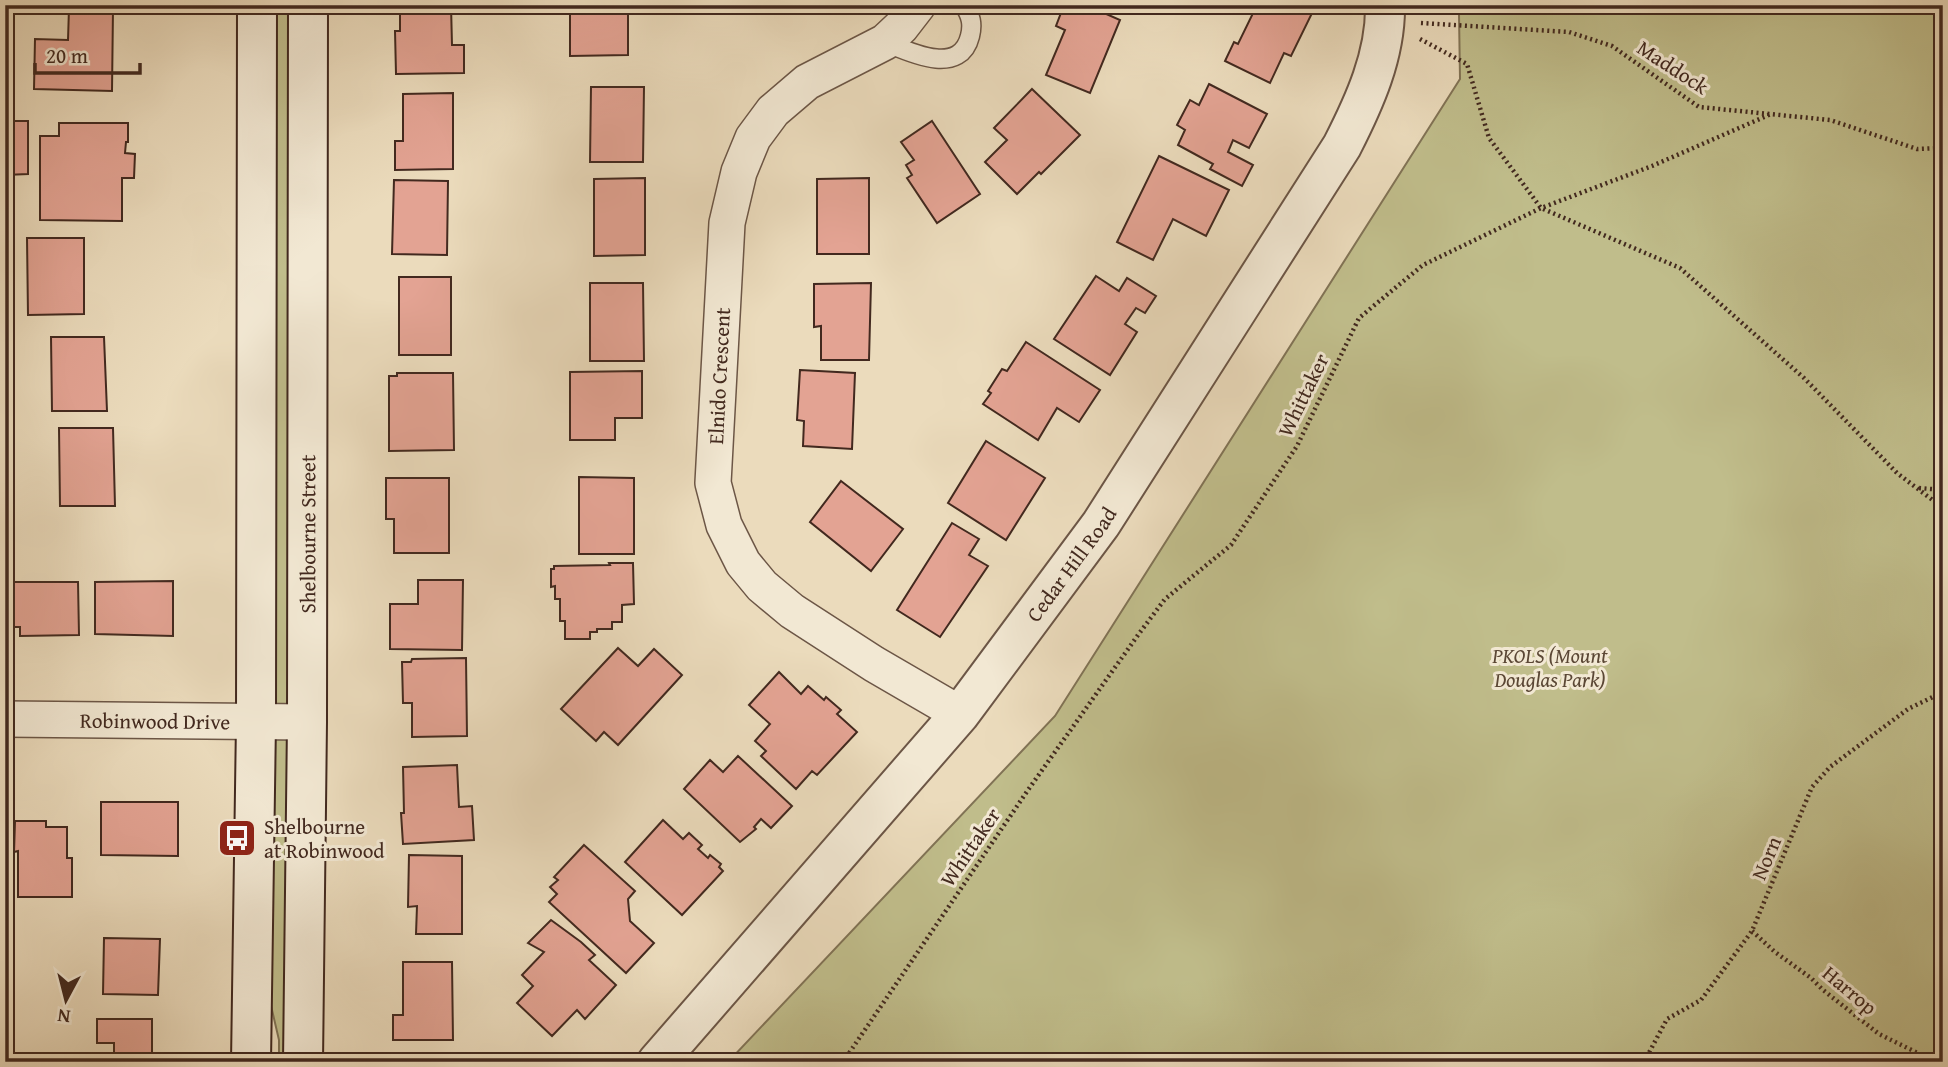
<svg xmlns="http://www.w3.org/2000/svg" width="1948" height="1067" font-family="'Gentium Book Plus',serif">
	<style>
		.green { fill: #c0bd8b; stroke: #817355; stroke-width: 2 }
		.building { fill: #e3a393; stroke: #42291f; stroke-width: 2 }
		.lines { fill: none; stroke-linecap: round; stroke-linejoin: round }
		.service-casing { stroke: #6c5646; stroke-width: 21 }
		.minor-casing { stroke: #6c5646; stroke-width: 38 }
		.tertiary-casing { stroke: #6c5646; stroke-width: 42 }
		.secondary-casing { stroke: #42291f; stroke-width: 42 }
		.path { stroke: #42291f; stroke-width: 4.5; stroke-dasharray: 2 3.5; stroke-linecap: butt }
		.service { stroke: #f2e8d3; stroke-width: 18 }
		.minor { stroke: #f2e8d3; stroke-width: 35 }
		.tertiary { stroke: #f2e8d3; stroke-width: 38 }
		.secondary { stroke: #f2e8d3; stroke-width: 38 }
		.labels { text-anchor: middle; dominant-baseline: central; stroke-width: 6; stroke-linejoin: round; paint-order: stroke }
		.street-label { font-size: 21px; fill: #42291f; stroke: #f2e8d3 }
		.park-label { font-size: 21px; font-style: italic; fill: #5b4735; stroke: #f2e8d3 }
		.poi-label { font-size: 21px; fill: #42291f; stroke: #f2e8d3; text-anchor: start }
	</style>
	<rect width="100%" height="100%" fill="#ebdbbc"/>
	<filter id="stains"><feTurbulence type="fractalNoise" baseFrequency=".00286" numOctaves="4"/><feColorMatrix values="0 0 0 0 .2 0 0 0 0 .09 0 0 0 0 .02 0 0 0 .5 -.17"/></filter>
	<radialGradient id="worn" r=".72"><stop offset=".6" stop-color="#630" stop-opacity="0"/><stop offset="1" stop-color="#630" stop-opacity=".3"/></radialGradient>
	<g class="green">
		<path d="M267 5H298L291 1062H279V1040L262 967Z"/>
		<path d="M1437 5H1943V1062H728L1055 716 1460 79 1459 14Z"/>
	</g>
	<g class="building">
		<path d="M400 5H451L452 45H464V73L396 74 395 31H400Z"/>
		<path d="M568 5H621V14H628V55L570 56V14H574V6Z"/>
		<path d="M1064 5H1086L1120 20 1090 93 1046 75 1065 30 1056 26Z"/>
		<path d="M1257 5H1316L1291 56 1284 53 1270 83 1225 61 1234 42 1238 44Z"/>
		<path d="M69 8 113 9 112 91 34 89 35 39 68 40Z"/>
		<path d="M1209 84 1267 114 1249 148 1233 140 1228 152 1253 165 1242 186 1210 169 1213 164 1178 145 1185 130 1177 125 1190 100 1199 105Z"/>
		<path d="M591 87H644L643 162H590Z"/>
		<path d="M1032 89 1080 135 1041 174 1039 172 1017 194 985 162 1007 140 994 128Z"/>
		<path d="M453 93V169L395 170V141H403V94Z"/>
		<path d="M5 121H28V174L5 175Z"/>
		<path d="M932 121 980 194 937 223 907 178 912 175 906 165 914 160 901 142Z"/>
		<path d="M59 123H128V142H126L125 153 135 154 134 178H122V221L40 220V136H59Z"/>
		<path d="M1159 156 1229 190 1206 236 1173 219 1153 260 1117 242Z"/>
		<path d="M645 178V255L594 256V179Z"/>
		<path d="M869 178V254H817V179Z"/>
		<path d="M394 180 448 181 447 255 392 254Z"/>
		<path d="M27 238H84V314L28 315Z"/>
		<path d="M1096 276 1119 291 1127 278 1156 296 1145 313 1136 308 1125 324 1137 332 1110 375 1054 339Z"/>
		<rect x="399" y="277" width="52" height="78"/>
		<path d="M590 283H643L644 361H590Z"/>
		<path d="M871 283 869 360H821V326L814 327V284Z"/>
		<path d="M51 337H104L107 411H52Z"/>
		<path d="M1026 342 1100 390 1079 422 1057 408 1038 440 983 404 991 393 988 391 1002 369 1007 371Z"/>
		<path d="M800 370 855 373 852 449 803 446 804 421 797 420Z"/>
		<path d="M642 371V418H615V440H570V372Z"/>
		<path d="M397 373H453L454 450 389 451V376H397Z"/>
		<path d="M59 428H113L115 506H60Z"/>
		<path d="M986 441 1045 478 1006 540 948 503Z"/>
		<path d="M579 477 634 478V554H579Z"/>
		<path d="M386 478H449V553H394V519H386Z"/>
		<path d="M841 481 903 529 871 571 810 522Z"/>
		<path d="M952 523 979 539 969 555 988 566 940 637 897 610Z"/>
		<path d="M609 563H633L634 604 622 605V622H612V629H597V632H590V639H565V621H560V599H555V586L551 587V569H554V566L610 565Z"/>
		<path d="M418 580H463L462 650 390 649V604H418Z"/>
		<path d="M173 581V636L95 634V582Z"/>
		<path d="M5 582H78L79 635 20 636V627H5Z"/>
		<path d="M618 648 638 666 654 649 682 675 618 745 604 732 596 741 561 709Z"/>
		<path d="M466 658 467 736 412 737V703H403L402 662H411L412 659Z"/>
		<path d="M779 672 801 694 808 686 824 700 826 697 841 710 837 714 857 732 817 775 812 771 796 789 761 756 766 751 755 741 770 724 749 705Z"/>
		<path d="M738 756 792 806 771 828 761 819 754 827 756 829 740 842 684 789 710 760 723 772Z"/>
		<path d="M457 765 459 807 472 806 474 840 403 844 401 813H404L403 767Z"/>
		<path d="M101 802H178V856L101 855Z"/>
		<path d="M663 820 683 839 689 833 702 845 698 849 708 858 710 855 721 864 719 867 723 871 682 915 625 862Z"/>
		<path d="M15 821H46V827H67V858H72V897H18V851L14 852Z"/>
		<path d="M584 845 635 891 628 899 630 921 654 943 626 973 549 902 557 894 550 887 558 880 554 877Z"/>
		<path d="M409 855 462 856V934H416L417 906 408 907Z"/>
		<path d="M551 920 581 942 595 955 589 960 616 985 585 1019 577 1010 552 1036 517 1003 533 986 522 975 544 952 528 943Z"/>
		<path d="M104 938 160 939 158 995 103 994Z"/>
		<path d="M403 962H452L453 1040H393V1015H403Z"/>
		<path d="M97 1019H152V1062H114V1043H97Z"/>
	</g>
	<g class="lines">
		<defs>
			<path id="service" d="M885 42C909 52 960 77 970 36 973 24 971 16 964 5"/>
			<g id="minor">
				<path d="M918 5 901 27 885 42 807 82 773 111 753 138 739 172 727 223 713 483 724 525 743 563 762 586 792 611 874 664 960 714"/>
				<path id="s1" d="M5 719 307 722"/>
			</g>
			<g id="tertiary">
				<path id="s2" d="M657 1062 960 714 1101 524 1342 146C1364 103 1386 55 1385 5"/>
			</g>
			<g id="secondary">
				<path d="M251 1062 256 722 257 5"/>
				<path id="s3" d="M303 1062 307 722 308 5"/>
			</g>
		</defs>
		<use href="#service" class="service-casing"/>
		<use href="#minor" class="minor-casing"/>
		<use href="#tertiary" class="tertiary-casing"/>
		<use href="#secondary" class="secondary-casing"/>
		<g class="path">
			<path d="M1421 23 1569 32 1612 46 1699 107 1830 120 1917 149 1943 148"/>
			<path d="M1420 39 1467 64 1489 138 1541 208 1680 268 1804 378 1897 473 1943 508"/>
			<path d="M1919 488 1943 490"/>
			<path d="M1752 931 1775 952 1811 978 1823 990 1879 1034 1936 1062"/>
			<path d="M843 1062 1028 790 1138 635 1165 599 1231 545 1297 446 1359 318 1423 265 1541 208 1652 166 1771 114"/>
			<path d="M1644 1062 1667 1019 1701 1000 1752 931 1812 787 1830 767 1908 709 1943 692"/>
		</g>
		<use href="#service" class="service"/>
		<use href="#minor" class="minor"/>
		<use href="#tertiary" class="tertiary"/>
		<use href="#secondary" class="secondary"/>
	</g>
	<defs>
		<symbol id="bus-square" viewBox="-11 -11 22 22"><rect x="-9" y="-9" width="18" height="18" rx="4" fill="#8f2418" stroke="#f2e8d3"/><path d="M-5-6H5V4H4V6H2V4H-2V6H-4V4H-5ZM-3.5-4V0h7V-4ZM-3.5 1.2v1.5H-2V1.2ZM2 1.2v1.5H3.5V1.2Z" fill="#fff"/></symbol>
	</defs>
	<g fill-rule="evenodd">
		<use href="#bus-square" x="215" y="816" width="44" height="44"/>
	</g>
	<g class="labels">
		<g class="street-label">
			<text transform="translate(1673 67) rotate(33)">Maddock</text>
			<text transform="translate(719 376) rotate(-87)">Elnido Crescent</text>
			<text transform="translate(1303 395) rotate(-64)">Whittaker</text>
			<text stroke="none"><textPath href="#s3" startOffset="528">Shelbourne Street</textPath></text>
			<text stroke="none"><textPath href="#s2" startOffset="648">Cedar Hill Road</textPath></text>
			<text stroke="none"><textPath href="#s1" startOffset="150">Robinwood Drive</textPath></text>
			<text transform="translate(970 847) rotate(-56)">Whittaker</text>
			<text transform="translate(1766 858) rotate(-67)">Norn</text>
			<text transform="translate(1850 990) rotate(40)">Harrop</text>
		</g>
		<g class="park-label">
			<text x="1550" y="655">PKOLS (Mount<tspan x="1550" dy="24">Douglas Park)</tspan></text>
		</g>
		<g class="poi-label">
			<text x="264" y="826">Shelbourne<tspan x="264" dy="24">at Robinwood</tspan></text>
		</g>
	</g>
	<rect width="1948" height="1067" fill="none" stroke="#ebdbbc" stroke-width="28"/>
	<rect x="7" y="7" width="1934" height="1053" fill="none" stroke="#42291f" stroke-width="3.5"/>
	<rect x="14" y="14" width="1920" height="1039" fill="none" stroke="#42291f" stroke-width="2"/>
	<g transform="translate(66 1000) rotate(187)" stroke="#f2e8d3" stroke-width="5" paint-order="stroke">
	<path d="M0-5L12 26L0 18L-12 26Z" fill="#42291f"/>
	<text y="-10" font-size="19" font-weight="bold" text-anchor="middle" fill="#42291f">N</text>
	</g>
	<path d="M35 63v10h105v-10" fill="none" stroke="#42291f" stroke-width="3.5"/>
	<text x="46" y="63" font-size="21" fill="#42291f" stroke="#f2e8d3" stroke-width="5" paint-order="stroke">20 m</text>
	<rect width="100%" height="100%" filter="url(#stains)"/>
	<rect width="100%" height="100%" fill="url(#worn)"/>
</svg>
